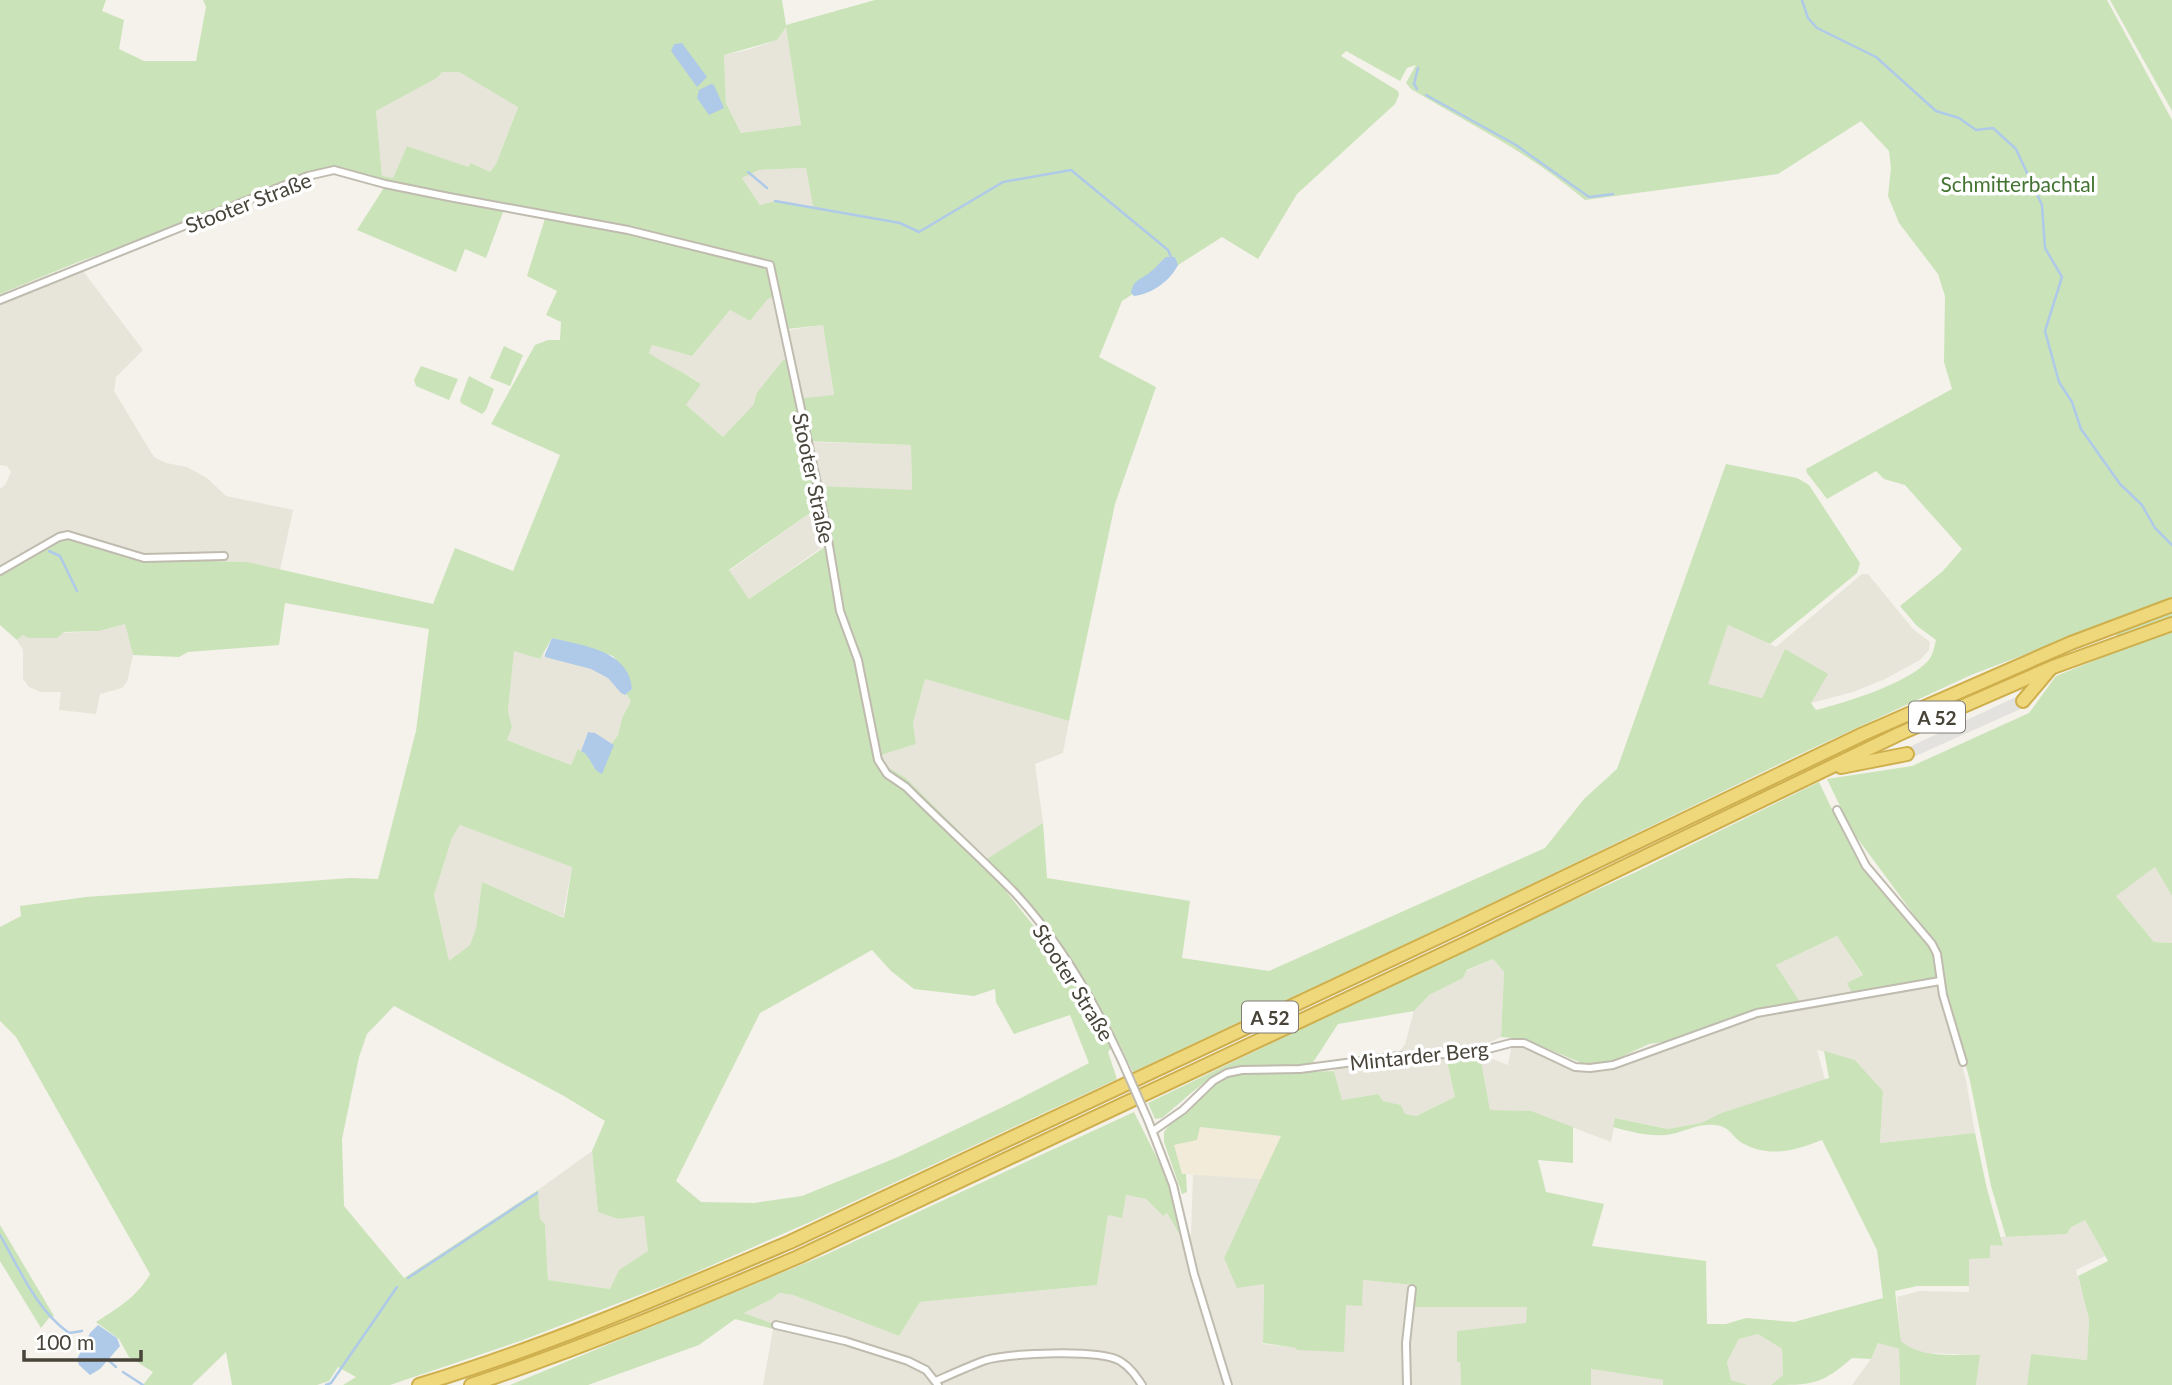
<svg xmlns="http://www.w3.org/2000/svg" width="2172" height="1385" font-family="Lato,sans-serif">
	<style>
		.residential { fill: #e7e5da }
		.commercial { fill: #f3ebd9 }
		.green { fill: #cbe3b9; fill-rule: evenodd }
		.parking { fill: #e3e2df }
		.water { fill: #afcae9 }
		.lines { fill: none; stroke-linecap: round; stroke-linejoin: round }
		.stream { stroke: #afcae9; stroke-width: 2.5 }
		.street-casing { stroke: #bfbbaf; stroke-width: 10 }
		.highway-casing { stroke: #ceaf4c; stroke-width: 16 }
		.street { stroke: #fff; stroke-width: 6 }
		.highway { stroke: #efd77b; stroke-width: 12 }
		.street-bridge-casing { stroke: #bfbbaf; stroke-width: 10; stroke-linecap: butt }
		.street-bridge { stroke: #fff; stroke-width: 6 }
		.labels { text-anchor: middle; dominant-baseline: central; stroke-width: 7; stroke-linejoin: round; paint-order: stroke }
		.shield { fill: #fff; stroke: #7f7c75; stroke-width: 2 }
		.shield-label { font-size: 19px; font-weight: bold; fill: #48443a }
		.park-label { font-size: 21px; fill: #437432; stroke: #fff }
		.street-label { font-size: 21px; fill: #48443a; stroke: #fff }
	</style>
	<rect width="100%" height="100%" fill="#f4f2eb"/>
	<g class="residential">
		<path d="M786 26 801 125 741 133 726 103 724 55 748 50 777 40Z"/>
		<path d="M442 72H459L518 106 496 164 490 173 472 163 468 168 407 146 393 178 382 177 376 111 437 78Z"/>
		<path d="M806 168 813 207 775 201 760 205 742 178 759 170Z"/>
		<path d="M83 271 143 350 116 377 114 391 154 457 166 463 187 467 207 478 226 496 293 510 280 570 247 562 138 559 49 546 0 574V489L5 485 11 472 7 466 0 465V305Z"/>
		<path d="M774 296 789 330 823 325 834 396 803 399 794 359 756 394 754 404 723 437 685 405 701 384 690 376 670 368 649 354 652 345 692 356 730 310 750 321 767 300Z"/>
		<path d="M811 442 911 445 912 491 821 486Z"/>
		<path d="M817 508 825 545 749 599 729 571Z"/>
		<path d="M1862 574H1868L1913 629 1930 642 1929 650 1920 660 1885 679 1853 692 1811 703 1785 650 1762 698 1707 684 1728 625 1776 647Z"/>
		<path d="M125 624 133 655 127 682 122 688 100 694 96 714 59 710 61 692H41L29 687 23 679V650L17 640 23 635 99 631Z"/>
		<path d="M514 650 539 659 544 654 576 661 611 676 631 701 622 718 618 735 612 743 591 732 586 736 581 751 578 750 571 765 507 740 512 727 508 711Z"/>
		<path d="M925 679 1069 721 1063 753 1035 764 1043 823 987 860 906 778 884 765 880 755 916 744 913 723Z"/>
		<path d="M460 825 572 866 564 910 565 918 482 882 476 928 470 945 449 962 434 895 452 838Z"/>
		<path d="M2155 867 2172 896V943L2154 942 2115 896Z"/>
		<path d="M1837 936 1863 976 1939 984 1966 1080 1975 1133 1880 1143 1883 1091 1855 1060 1817 1050 1825 1080 1721 1113 1701 1123 1669 1129 1616 1118 1611 1142 1532 1112 1490 1110 1480 1056 1483 1055 1508 1065 1512 1044 1524 1046 1574 1069H1613L1657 1052 1704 1037 1734 1023 1800 1002 1776 965Z"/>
		<path d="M1493 959 1504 972 1501 1037 1488 1043 1486 1048 1446 1057 1455 1097 1416 1116 1405 1114 1401 1105 1383 1101 1377 1094 1342 1100 1333 1067 1395 1059 1405 1044 1414 1011 1421 1002 1429 995 1463 978 1467 971Z"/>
		<path d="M592 1151 598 1212 618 1219 644 1216 649 1251 619 1270 611 1289 548 1280 545 1224 540 1219 538 1190Z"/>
		<path d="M1193 1174 1262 1179 1224 1258 1264 1283 1263 1344 1297 1348 1346 1305 1362 1280 1416 1285 1414 1307H1528L1527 1323 1457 1362H1460L1461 1385H763L774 1324 744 1313 772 1299 779 1293 793 1295 899 1336 920 1302 1097 1285 1108 1214 1126 1195 1146 1199 1163 1216 1167 1213 1181 1237 1191 1234Z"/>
		<path d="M2085 1220 2105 1256 2076 1270 2089 1318 2087 1360 2031 1354 2027 1385H1976L1979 1355 1929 1353 1912 1351 1901 1341 1897 1297 1920 1291 1969 1292V1258L1990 1245 2002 1246 2001 1237 2067 1234 2070 1228Z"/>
		<path d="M1758 1334 1782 1349 1783 1375 1771 1385H1748L1731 1380 1727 1362 1739 1339Z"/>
		<path d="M1878 1343 1899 1349 1900 1385H1852L1871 1359Z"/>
		<path d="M1591 1369 1663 1380V1385H1591Z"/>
	</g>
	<path class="commercial" d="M1200 1127 1281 1136 1262 1179 1182 1174 1173 1145 1196 1140Z"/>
	<g class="green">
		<path d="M0 0H106L102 11 124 20 119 49 144 61H196L206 7 203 0H782L786 25 875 0H2107L2172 120V896L2155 867 2116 896 2154 942 2172 943V1385H2027L2031 1354 2087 1360 2089 1319 2078 1276 2108 1261 2085 1220 2070 1228 2067 1234 2006 1237 1991 1186 1970 1081 1943 979 1853 995 1847 983 1863 975 1837 936 1776 965 1800 1002 1758 1009 1676 1040 1649 1044 1610 1062 1595 1065 1584 1064 1525 1039 1501 1037 1504 972 1493 959 1467 970 1463 978 1429 995 1414 1011 1338 1024 1312 1064C1288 1069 1264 1064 1240 1066 1215 1068 1182 1102 1162 1118L1155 1119 1148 1103 1472 946 1636 872 1819 782 1839 824 1864 867 1932 948 1937 946 1852 831 1827 779 1912 766 2029 713 2056 676 2123 649 2110 622 1971 675 1796 756 1461 918 1133 1072C1099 1000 1066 945 1014 886L1005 890 1069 970 1112 1047 1108 1052 1117 1079 810 1222 678 1280 523 1340 390 1385H343L356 1377 338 1367 329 1381 317 1385H232L226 1352 192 1385H143L153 1372 129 1357 119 1339 96 1322C118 1308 138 1296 150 1274L16 1037 0 1021V927L21 916 20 906 86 897 350 878 378 879 416 731 429 629 285 603 279 645 188 652 179 657 133 655 125 624 99 631 64 632 57 638H28L23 635 17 640 0 625V574C19 563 50 540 71 538L138 559 247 562 433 604 455 548 513 571 560 455 491 424 535 345 548 340H560L561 322 546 315 557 291 527 276 547 212 506 204 486 258 465 249 456 272 357 230 385 186 337 174 320 176 287 187 78 262 0 294ZM786 27 801 125 741 133 726 103 724 55 777 40ZM1346 51 1400 81 1407 68 1416 65 1406 83 1411 89C1471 125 1532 154 1585 200L1778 174 1861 121 1889 151 1891 168 1888 196 1899 223 1938 274 1945 296 1944 362 1952 389 1806 469 1807 473 1827 499 1876 471 1884 479 1905 485 1962 549 1943 571 1900 606 1917 626 1936 640C1934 648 1933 655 1928 661 1906 684 1847 702 1816 710L1811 703 1828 674 1785 649 1762 698 1708 684 1728 625 1770 644 1857 573 1860 563 1809 485 1797 478 1726 464 1617 769 1584 799 1545 848 1269 971 1182 958 1190 901 1047 878 1043 823 987 859 906 778 884 765 881 755 916 744 913 723 925 679 1069 721 1115 504 1156 387 1099 357 1122 301 1222 237 1258 259 1297 194 1395 104 1399 95 1398 91 1341 56ZM442 72H459L518 107 496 164 490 172 471 163 468 167 407 146 393 178 382 176 376 111 437 78ZM806 168 813 207 775 201 760 205 742 178 759 170ZM774 296 779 330 823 325 834 395 804 398 794 359 783 360 756 394 754 404 723 437 686 405 701 384C684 372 666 365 649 353L652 345 692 356 730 310 750 321 767 300ZM803 441 911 445 912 490 821 486 832 542 749 599 729 570 817 508ZM552 638 613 656 626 672 632 689 626 694 631 701 622 718 618 735 594 768 589 756 578 749 571 765 507 740 512 727 508 711 514 651 540 659ZM460 825 572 867 564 918 482 882 476 928 470 945 449 961 434 895 452 838ZM872 950 891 971 914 989 974 996 995 989 996 1002 1014 1034 1070 1015 1089 1063 1007 1105 898 1157 802 1196 754 1203 701 1202 676 1181 760 1013ZM394 1006 564 1096 605 1121 592 1151 598 1212 618 1219 644 1216 648 1251 619 1270 610 1289 548 1280 545 1224 540 1219 538 1190 404 1278 344 1206 342 1139 359 1057 367 1034Z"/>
		<path d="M2110 0H2172V111Z"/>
		<path d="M504 346 523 355 510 386 490 378Z"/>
		<path d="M421 366 458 379 449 400 416 386 414 380Z"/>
		<path d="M469 376 494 389 486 410 482 414 461 403 460 400Z"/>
		<path d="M1824 1051 1855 1060 1883 1091 1880 1143 1975 1133 1987 1189 2003 1246 1990 1245V1258L1969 1259V1286H1917L1895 1291 1901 1341C1922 1359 1953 1354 1980 1355L1976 1385H1900L1899 1349 1878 1343 1871 1359 1852 1358C1821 1385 1812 1385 1771 1385L1783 1375 1782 1349 1758 1334 1739 1339 1727 1362 1731 1380 1748 1385H1663V1380L1591 1369V1385H1461L1460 1362H1457V1331L1526 1323 1527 1307H1413L1415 1285 1363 1280 1362 1306 1346 1305 1344 1352 1297 1350 1296 1348 1263 1343 1264 1284 1237 1288 1224 1258 1281 1136 1200 1127 1197 1140 1174 1145 1182 1174H1186L1187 1192 1182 1194 1164 1142V1132L1170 1124 1216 1083 1232 1075 1334 1071 1342 1100 1378 1094 1383 1101 1401 1105 1405 1114 1416 1116 1455 1097 1446 1057 1480 1056 1490 1110 1531 1111 1573 1127V1163L1538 1160 1546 1192 1604 1204 1592 1246 1706 1261 1707 1324H1726L1746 1318 1794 1322 1883 1298 1877 1250 1822 1140C1797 1150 1770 1158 1744 1144 1731 1137 1731 1126 1714 1125 1700 1123 1685 1131 1672 1134 1652 1138 1632 1132 1613 1127L1615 1118 1668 1129 1701 1123 1721 1113 1829 1078Z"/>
		<path d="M1134 1112 1166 1176 1181 1237 1167 1213 1163 1216 1146 1199 1126 1195 1122 1218 1108 1215 1097 1285 920 1302 899 1336 793 1295 779 1293 772 1299 744 1313 774 1324 773 1329 735 1319 699 1345 588 1385H510L825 1255Z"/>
		<path d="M0 1225 54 1316 49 1318 41 1328 0 1261Z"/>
	</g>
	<path class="parking" d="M2020 695 2025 707 1909 759 1905 749Z"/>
	<g class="water">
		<path d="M682 43 707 77 697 87 671 51 674 44Z"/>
		<path d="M711 84 714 85 724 108 709 115 697 98 699 90Z"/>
		<path d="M1166 257H1175L1178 265C1170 281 1152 294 1134 296L1131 293C1133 280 1140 280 1149 273 1155 269 1160 262 1166 257Z"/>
		<path d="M552 638C580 645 630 650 632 689L625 695 621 693 608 678 591 669 545 657V654Z"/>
		<path d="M588 732 595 733 614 745 602 774C591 770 592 756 581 751Z"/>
		<path d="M98 1325 117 1338 120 1346 100 1369 90 1375 79 1365 77 1359 90 1333Z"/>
	</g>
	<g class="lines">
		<g class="stream">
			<path d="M1802 0 1808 18 1817 28 1876 57 1936 111 1959 118 1976 130 1993 128 2016 149 2042 205 2045 248 2062 277 2045 331 2059 382 2072 402 2081 429 2120 484 2142 505 2155 528 2172 545"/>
			<path d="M1417 89 1414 84 1418 68"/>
			<path d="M1426 95 1516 145 1589 197 1613 194"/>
			<path d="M748 172 767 188"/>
			<path d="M775 201 900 223 919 232 1003 182 1071 170 1168 250 1171 257"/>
			<path d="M49 551 60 556 77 591"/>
			<path d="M0 1235C19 1268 37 1311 69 1333L82 1331"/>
			<path d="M408 1278 537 1193"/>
			<path d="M106 1358 116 1367"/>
			<path d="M123 1372 143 1385"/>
			<path d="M326 1385 331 1383 397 1287"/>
		</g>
		<defs>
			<g id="street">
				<path d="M0 300 308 176 334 170 385 184 449 197 628 230 770 265 824 516 840 611 858 660 878 760 887 774 906 787C942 823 980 857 1015 893 1060 942 1094 1001 1122 1061"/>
				<path d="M0 571 59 537 68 535 144 558 224 556"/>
				<path d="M1837 810 1866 866 1932 944 1937 954 1943 995 1963 1062"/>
				<path d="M1148 1120 1173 1185 1194 1274 1228 1385"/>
				<path d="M1153 1131 1183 1110 1213 1081 1227 1073 1242 1070 1300 1069 1399 1056 1473 1053 1511 1043H1524L1575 1067 1590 1068 1613 1065 1757 1013 1940 981"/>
				<path d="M776 1325 845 1341 908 1361 926 1370 938 1385"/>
				<path d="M936 1381C952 1374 969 1366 986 1360 1010 1353 1099 1349 1120 1361 1130 1367 1136 1376 1142 1385"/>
				<path d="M1407 1385 1406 1343 1412 1289"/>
			</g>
			<g id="highway">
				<path d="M2023 701 2050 669"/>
				<path d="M1841 767 1907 754"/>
				<path d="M419 1385C545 1347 668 1294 790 1242L1456 929 1863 734 2071 643 2172 605"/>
				<path d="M471 1385C582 1348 690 1303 798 1257L1464 944 1899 734 2053 667 2172 624"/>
			</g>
		</defs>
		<use href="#street" class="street-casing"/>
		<use href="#highway" class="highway-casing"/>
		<use href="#street" class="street"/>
		<use href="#highway" class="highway"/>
		<defs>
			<path id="street-bridge" d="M1122 1061 1148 1120"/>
		</defs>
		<use href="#street-bridge" class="street-bridge-casing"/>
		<use href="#street-bridge" class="street-bridge"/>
	</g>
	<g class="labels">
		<g class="shield">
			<rect x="1909" y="701.5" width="56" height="31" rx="5"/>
			<rect x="1242" y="1001.5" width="56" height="31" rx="5"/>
		</g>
		<g class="shield-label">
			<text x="1937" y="717">A 52</text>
			<text x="1270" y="1017">A 52</text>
		</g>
		<g class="park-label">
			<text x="2018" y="183">Schmitterbachtal</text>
		</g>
		<g class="street-label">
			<text transform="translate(248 202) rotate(-21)">Stooter Straße</text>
			<text transform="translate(814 478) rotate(78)">Stooter Straße</text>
			<text transform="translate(1074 982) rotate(58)">Stooter Straße</text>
			<text transform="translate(1419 1055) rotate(-6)">Mintarder Berg</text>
		</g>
	</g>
	<path d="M24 1350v10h117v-10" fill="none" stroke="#48443a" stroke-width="3.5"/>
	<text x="35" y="1350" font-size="21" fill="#48443a" stroke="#ffffff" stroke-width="5" paint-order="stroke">100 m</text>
</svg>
